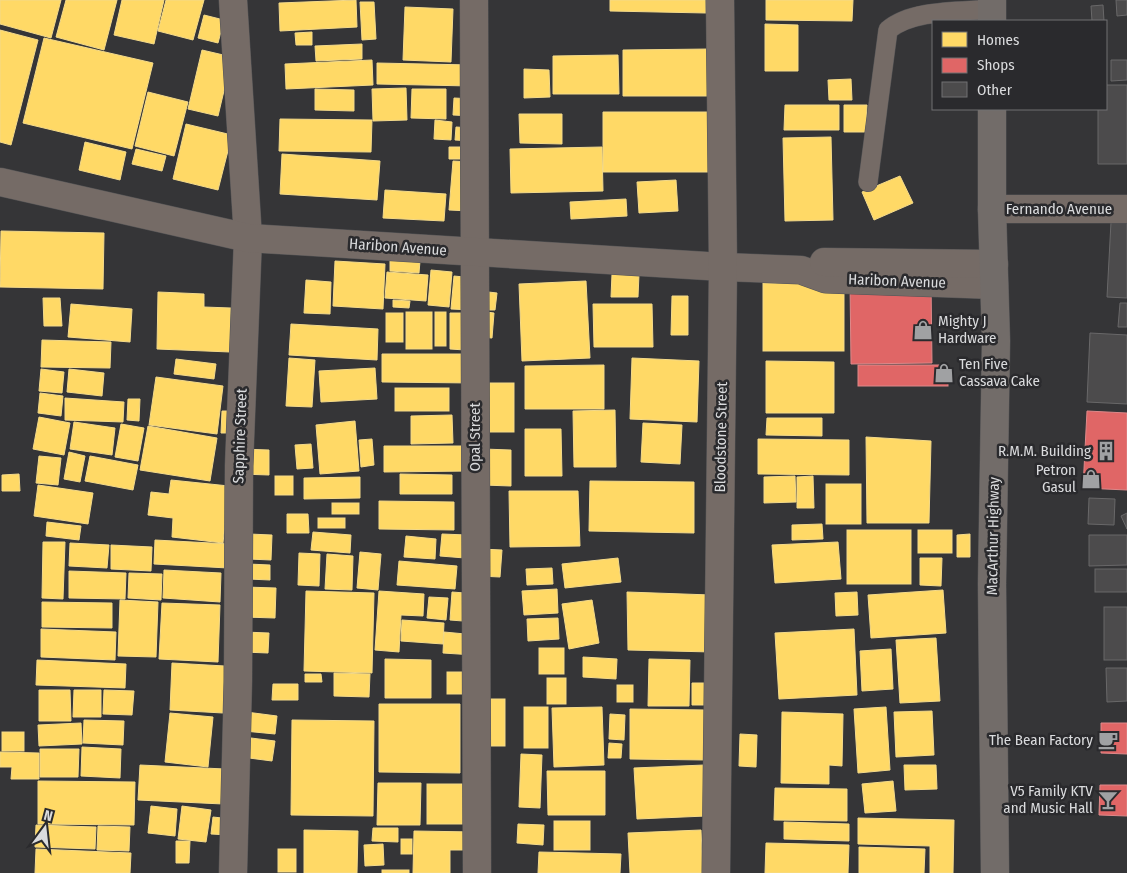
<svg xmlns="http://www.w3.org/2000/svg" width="1127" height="873" font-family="'Fira Sans Condensed',sans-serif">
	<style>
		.homes { fill: #ffd966; stroke: #f4da8a }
		.shops { fill: #e06666; stroke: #de898a }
		.building { fill: #4c4b4c; stroke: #696869 }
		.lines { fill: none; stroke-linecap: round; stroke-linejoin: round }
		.service-casing { stroke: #535355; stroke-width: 20 }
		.minor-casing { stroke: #535355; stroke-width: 29 }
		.trunk-casing { stroke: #535355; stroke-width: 29 }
		.service { stroke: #756b66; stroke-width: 19 }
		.minor { stroke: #756b66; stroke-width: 28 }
		.trunk { stroke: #726c69; stroke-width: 28 }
		.labels { text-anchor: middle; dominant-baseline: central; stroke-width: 5; stroke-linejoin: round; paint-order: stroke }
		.street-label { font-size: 15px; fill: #dadbdd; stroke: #2a2a2d }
		.poi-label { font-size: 15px; fill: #dadbdd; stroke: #2a2a2d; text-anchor: end }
	</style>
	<rect width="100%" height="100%" fill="#353537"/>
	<g class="homes">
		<path d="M0 0H61L51 38 0 24Z"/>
		<path d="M66 0H117L104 50 56 37Z"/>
		<path d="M122 0H164L154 44 114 35Z"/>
		<path d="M166 0H204L193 40 158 31Z"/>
		<path d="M356 0 357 27 280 31 279 3Z"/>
		<path d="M610 0H706V13L610 11Z"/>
		<path d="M766 0H853L852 21 766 20Z"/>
		<path d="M360 2H374L376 39 362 40Z"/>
		<path d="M405 7 453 9 451 62 403 60Z"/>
		<path d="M204 15 224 20 218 43 198 38Z"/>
		<path d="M765 24 798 25V71H765Z"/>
		<path d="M0 30 38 40 11 145 0 142Z"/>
		<path d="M312 32V45H296L295 33Z"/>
		<path d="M44 38 153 63 132 149 23 123Z"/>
		<path d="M362 44V59L316 61 315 46Z"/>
		<path d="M710 49 711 96H623V50Z"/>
		<path d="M202 50 232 57 218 116 188 109Z"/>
		<path d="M618 55 619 94H553V56Z"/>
		<path d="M372 60 373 85 286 89 285 64Z"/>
		<path d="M377 63 471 65 470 86 377 84Z"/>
		<path d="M524 69 549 70 550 97 524 98Z"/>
		<path d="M851 79 852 100H829L828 80Z"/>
		<path d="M406 88 407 120 373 121 372 89Z"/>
		<path d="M315 89 354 90V111L315 110Z"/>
		<path d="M412 89H446V119L411 118Z"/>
		<path d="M148 92 188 102 174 156 135 146Z"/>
		<path d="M454 98 474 99 473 116 453 115Z"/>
		<path d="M785 105H839V130H784Z"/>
		<path d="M844 105H867L866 132H844Z"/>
		<path d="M603 112H712L713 172H603Z"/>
		<path d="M519 114H562V144L520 143Z"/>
		<path d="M280 119 372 120 371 152 279 151Z"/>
		<path d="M435 120 452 122 451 140 434 139Z"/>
		<path d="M186 124 232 135 218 190 173 179Z"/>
		<path d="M456 127 473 128 471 141 455 140Z"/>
		<path d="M831 137 833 220 785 221 783 138Z"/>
		<path d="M85 142 126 152 120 180 79 170Z"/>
		<path d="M449 147H470L471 159H449Z"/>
		<path d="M602 147 603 191 511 193 510 149Z"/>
		<path d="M136 149 166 156 162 171 132 164Z"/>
		<path d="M282 154 380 161 377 200 280 194Z"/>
		<path d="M453 161 473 162 469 211 449 210Z"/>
		<path d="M900 176 913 203 874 220 862 192Z"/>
		<path d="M676 180 678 211 639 213 637 182Z"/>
		<path d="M385 190 446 194 444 221 383 218Z"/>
		<path d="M626 199 627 216 571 219 570 202Z"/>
		<path d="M1 231 104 233 103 289 0 287Z"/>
		<path d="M390 258 420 261 419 273 390 271Z"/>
		<path d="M335 261 385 264 383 309 333 306Z"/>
		<path d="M431 270 452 272 449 307 428 305Z"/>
		<path d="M387 272 428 275 426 301 385 298Z"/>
		<path d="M612 274H639L638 297H611Z"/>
		<path d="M454 276 474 278 472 310 451 309Z"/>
		<path d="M306 280 331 282 330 314 304 313Z"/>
		<path d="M586 281 590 358 522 361 519 284Z"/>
		<rect x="763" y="283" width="81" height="68"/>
		<path d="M480 291 497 293 495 310H479Z"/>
		<path d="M158 292 204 294V307L231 308 230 352 157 349Z"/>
		<path d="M672 296H688V335H671Z"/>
		<path d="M43 298H60L62 326H44Z"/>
		<path d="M393 300 410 301 409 308 393 307Z"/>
		<path d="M71 304 132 309 130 342 68 337Z"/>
		<path d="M593 304H652L653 347H594Z"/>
		<path d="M479 311 494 313 492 338 477 337Z"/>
		<rect x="406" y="312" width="26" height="37"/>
		<rect x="435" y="312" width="11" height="34"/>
		<rect x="386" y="313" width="17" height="29"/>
		<path d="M450 313H465V350L450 349Z"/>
		<path d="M291 324 378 329 377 360 289 355Z"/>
		<path d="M42 340 111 342 110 368 41 367Z"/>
		<path d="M382 354H472V383L382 382Z"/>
		<path d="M289 358 315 360 312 407 286 406Z"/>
		<path d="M632 358 699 361 697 422 630 419Z"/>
		<path d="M176 359 216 364 214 379 174 374Z"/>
		<path d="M766 361 834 362V413H766Z"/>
		<path d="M604 365V409H525V366Z"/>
		<path d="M375 368 377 399 321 402 319 371Z"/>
		<path d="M41 369 64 372 62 393 39 391Z"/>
		<path d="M69 369 104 373 102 396 67 392Z"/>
		<path d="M156 377 223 386 217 434 149 425Z"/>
		<rect x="487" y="383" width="27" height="49"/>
		<rect x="395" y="388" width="54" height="23"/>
		<path d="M40 393 63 396 61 416 38 413Z"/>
		<path d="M65 398 124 402 123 422 65 420Z"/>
		<path d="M128 399H140L139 421 127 420Z"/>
		<path d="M615 410 616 467H574L573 411Z"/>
		<path d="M222 411H239L238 433H221Z"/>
		<path d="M452 415 453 443 411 444V416Z"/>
		<path d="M39 417 70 423 64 455 33 449Z"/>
		<path d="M767 418H822V436L766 435Z"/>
		<path d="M355 421 359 471 320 474 316 425Z"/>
		<path d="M74 422 115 428 112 455 70 449Z"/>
		<path d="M643 423 682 425 680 464 641 462Z"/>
		<path d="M121 424 144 428 138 461 115 457Z"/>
		<path d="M148 426 217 438 210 481 140 470Z"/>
		<path d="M525 429H561L562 476H525Z"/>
		<path d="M866 437 931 441 929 523H867Z"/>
		<path d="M372 439 374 465 361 467 359 440Z"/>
		<path d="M758 439 849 440V475L758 474Z"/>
		<path d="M311 444 313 468 297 469 295 445Z"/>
		<path d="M384 446H470V471L384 472Z"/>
		<path d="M241 449 269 450V475L240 474Z"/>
		<path d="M483 449 511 450V486L483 485Z"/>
		<path d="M69 452 85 456 80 482 64 479Z"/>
		<path d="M39 456 61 458 58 485 36 483Z"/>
		<path d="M90 456 138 465 133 490 85 481Z"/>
		<path d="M19 474 20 491H2V475Z"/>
		<path d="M400 474 452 475V494H400Z"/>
		<rect x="275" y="476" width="18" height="19"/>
		<path d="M795 476 796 502 764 503V477Z"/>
		<path d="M813 476 814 508H797V477Z"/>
		<path d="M360 477V498L304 499V478Z"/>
		<path d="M171 480 229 486 223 543 172 537 173 518 148 515 151 492 169 494Z"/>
		<path d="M590 481 694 482V533L589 531Z"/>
		<rect x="826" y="484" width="35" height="40"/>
		<path d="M38 485 93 493 88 524 34 516Z"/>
		<path d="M509 491H578L580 546 510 547Z"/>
		<path d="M379 501 454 502V530L379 529Z"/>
		<rect x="332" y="503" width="27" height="11"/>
		<path d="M287 514H308L309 533H287Z"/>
		<rect x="318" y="518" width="27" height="10"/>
		<path d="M47 522 81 526 79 540 46 536Z"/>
		<path d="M822 524 823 539 792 540V525Z"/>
		<rect x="847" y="530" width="64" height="54"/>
		<rect x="918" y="530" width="34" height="23"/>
		<path d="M313 532 351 535 350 553 311 550Z"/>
		<path d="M249 534 272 535 271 560 248 559Z"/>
		<path d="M442 534 467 535 465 558 440 556Z"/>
		<path d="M970 534V557H957V535Z"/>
		<path d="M406 536 436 539 435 559 404 557Z"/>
		<path d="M155 540 230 544 228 568 154 564Z"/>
		<path d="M43 542H65L63 599 42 598Z"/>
		<path d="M838 542 841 579 775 583 772 545Z"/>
		<path d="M70 543 109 545 107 568 69 566Z"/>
		<path d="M111 545 152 547 151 571 111 569Z"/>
		<path d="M481 549 502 550 500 577 479 576Z"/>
		<path d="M360 552 381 554 378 590 357 588Z"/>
		<path d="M299 553 320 554 319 586 298 585Z"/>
		<path d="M327 554 353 556 352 590 325 589Z"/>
		<path d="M618 558 621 582 565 588 562 564Z"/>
		<path d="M920 558H942L941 586 920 585Z"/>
		<path d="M399 561 457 566 455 589 397 585Z"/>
		<path d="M248 564 270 565V580L248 579Z"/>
		<path d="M552 568 553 584 527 585 526 569Z"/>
		<path d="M164 570 221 573 220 602 163 598Z"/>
		<path d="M69 571 126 573 125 599 69 598Z"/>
		<path d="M129 573 162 574 161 600 128 598Z"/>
		<path d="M245 587 276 588 275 618 244 617Z"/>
		<path d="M557 589 558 613 524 615 522 591Z"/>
		<path d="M943 590 946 633 871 638 868 595Z"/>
		<path d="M306 591 374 593 372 673 304 671Z"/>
		<path d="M379 591 424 594 423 616 401 615 399 652 375 650Z"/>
		<path d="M452 592 465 593 463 621 450 620Z"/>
		<path d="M627 592 711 595 712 652 628 650Z"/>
		<path d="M857 592 858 615 836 616 835 593Z"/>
		<path d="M429 597 448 598 446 620 427 618Z"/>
		<path d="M120 600 158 602 156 657 118 656Z"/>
		<path d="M592 600 599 643 569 649 562 604Z"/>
		<path d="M42 602 112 603V628L42 627Z"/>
		<path d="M162 603 220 605 218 662 159 659Z"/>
		<path d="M558 618 559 639 528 641 527 619Z"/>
		<path d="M402 620 444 623 443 644 401 641Z"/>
		<path d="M41 629 116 632 115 660 41 657Z"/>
		<path d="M854 629 857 695 779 699 775 633Z"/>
		<path d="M244 632 269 633 268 653 243 652Z"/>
		<path d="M444 632 476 635 474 655 443 653Z"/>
		<path d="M936 638 940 701 900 703 896 640Z"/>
		<rect x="539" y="648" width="25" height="26"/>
		<path d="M891 649 893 689 862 691 860 651Z"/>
		<path d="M583 657 617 659 616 679 583 677Z"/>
		<path d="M385 659 431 660V698H385Z"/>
		<path d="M649 659 690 660 689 706H648Z"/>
		<path d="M37 660 126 664 125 688 36 685Z"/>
		<path d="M172 663 225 666 223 713 170 710Z"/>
		<rect x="447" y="672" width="21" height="22"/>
		<path d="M334 673 370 674 369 697 334 696Z"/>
		<path d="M305 674H321L322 682H305Z"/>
		<rect x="547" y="678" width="19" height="26"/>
		<path d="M692 683H711L710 705H692Z"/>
		<path d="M273 684H298V700H272Z"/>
		<rect x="617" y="685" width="16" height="17"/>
		<path d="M39 690H70L71 721H39Z"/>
		<path d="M74 690H101V717H73Z"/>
		<path d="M104 690 134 691 132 715 103 714Z"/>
		<rect x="486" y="699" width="19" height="47"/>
		<path d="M379 704H460V773L379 772Z"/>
		<rect x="524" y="707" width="24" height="41"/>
		<path d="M602 707 604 765 554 767 552 708Z"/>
		<path d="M886 707 890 770 858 773 854 709Z"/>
		<path d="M630 709 706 710 705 760 630 759Z"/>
		<path d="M932 711 934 755 896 757 894 712Z"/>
		<path d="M246 712 277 716 275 734 244 731Z"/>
		<path d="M782 712 843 714 842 766 829 765V784L781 783Z"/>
		<path d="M170 713 213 717 208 767 165 762Z"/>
		<path d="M610 714 625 715 624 740 609 739Z"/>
		<path d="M84 720 124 721 123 745 83 743Z"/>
		<path d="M292 720 374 721 373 816 291 815Z"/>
		<path d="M81 723 82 744 39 746 38 725Z"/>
		<rect x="2" y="732" width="22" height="19"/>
		<path d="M740 734 757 735 756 767 739 766Z"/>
		<path d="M251 738 275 741 272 761 249 758Z"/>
		<path d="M609 743 622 744 621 758H608Z"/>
		<path d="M82 747 121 749 120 778 81 776Z"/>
		<path d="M40 749H79L78 777H40Z"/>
		<path d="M0 752 39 753V779H11L12 767H0Z"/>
		<path d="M521 754 542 755 540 808 519 807Z"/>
		<path d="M140 765 225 769 223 804 138 800Z"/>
		<path d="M704 765 706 816 637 819 634 768Z"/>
		<path d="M904 765H936L937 789 905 790Z"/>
		<path d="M547 771H605V815H548Z"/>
		<path d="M38 781 135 782 134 825 38 824Z"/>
		<path d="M893 781 896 811 865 813 862 784Z"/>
		<path d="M378 783H421L420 825H377Z"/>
		<rect x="427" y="784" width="46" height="40"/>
		<path d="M775 788 847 789V821L774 820Z"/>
		<path d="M151 806 177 809 175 836 148 833Z"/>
		<path d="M182 806 211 810 206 842 178 839Z"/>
		<path d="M213 817 231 819 229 835 211 834Z"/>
		<path d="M858 818 954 820 953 873H930V846L858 844Z"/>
		<rect x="554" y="821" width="36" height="29"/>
		<path d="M784 822 849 824V841L784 839Z"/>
		<path d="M518 824 544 825 543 845 517 843Z"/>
		<path d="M36 825 96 827 95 849 35 847Z"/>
		<path d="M98 826 130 827 129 851 97 850Z"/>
		<path d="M373 828H398V842L372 841Z"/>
		<path d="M304 830 358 831 357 873H304Z"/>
		<path d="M701 830 703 873H630L628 833Z"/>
		<path d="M414 831 475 832V850H450V873H413Z"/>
		<rect x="401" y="839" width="11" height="15"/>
		<path d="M176 841H190L189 863H176Z"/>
		<path d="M766 843 849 845 848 873H765Z"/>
		<path d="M383 844 384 865 365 866 364 845Z"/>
		<path d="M859 847 925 849 924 873H859Z"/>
		<path d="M36 849 131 853 130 873H35Z"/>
		<rect x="278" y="849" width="18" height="23"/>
		<path d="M539 852 621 854 620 873H538Z"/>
		<rect x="382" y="870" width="27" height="3"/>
	</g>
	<g class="shops">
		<path d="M931 282 932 363 851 364 850 283Z"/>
		<rect x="858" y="365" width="90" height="21"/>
		<path d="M1087 411 1127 413V490L1083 488Z"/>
		<path d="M1101 723H1127V754L1101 753Z"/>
		<path d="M1100 785H1127V816L1099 815Z"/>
	</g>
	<g class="building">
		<path d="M1116 0H1127V15L1117 16Z"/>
		<path d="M1103 5 1104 21H1092L1091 6Z"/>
		<path d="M1111 60H1127V80L1111 81Z"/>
		<path d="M1106 85H1127V164H1098V109H1106Z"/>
		<path d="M1111 222H1127V298L1107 297Z"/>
		<path d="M1120 303H1127V327H1118Z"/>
		<path d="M1090 333 1127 335V404L1087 402Z"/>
		<path d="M1089 498 1115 499 1114 525 1088 524Z"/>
		<path d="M1127 513V529L1121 516Z"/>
		<path d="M1089 535H1127V565L1089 566Z"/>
		<rect x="1095" y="569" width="32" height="23"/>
		<rect x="1104" y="607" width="23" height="53"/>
		<path d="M1106 668H1127V701L1107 702Z"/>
	</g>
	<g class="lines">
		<defs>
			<path id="service" d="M868 182 888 30C912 9 961 12 992 9"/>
			<g id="minor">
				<path d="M233 0 248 238 239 466 238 681 233 873"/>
				<path d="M474 0 477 873"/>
				<path d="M0 182 248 238 723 267 801 270 826 279 994 285"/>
				<path d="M992 209H1127"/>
				<path d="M824 262 994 264"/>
				<path d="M716 873 723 267 720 0"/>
			</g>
			<g id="trunk">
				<path d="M992 21V0"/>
				<path d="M992 109V209L996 341 992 584 995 873"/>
			</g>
		</defs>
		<use href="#service" class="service-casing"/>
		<use href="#minor" class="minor-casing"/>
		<use href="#trunk" class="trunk-casing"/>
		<use href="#service" class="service"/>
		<use href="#minor" class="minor"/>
		<use href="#trunk" class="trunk"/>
	</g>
	<defs>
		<symbol id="shop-bare" viewBox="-9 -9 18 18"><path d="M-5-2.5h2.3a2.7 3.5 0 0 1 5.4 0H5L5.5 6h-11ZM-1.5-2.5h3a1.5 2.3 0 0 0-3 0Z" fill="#a0a1a3" stroke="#2a2a2d" stroke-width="2.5" paint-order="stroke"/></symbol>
		<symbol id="building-bare" viewBox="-9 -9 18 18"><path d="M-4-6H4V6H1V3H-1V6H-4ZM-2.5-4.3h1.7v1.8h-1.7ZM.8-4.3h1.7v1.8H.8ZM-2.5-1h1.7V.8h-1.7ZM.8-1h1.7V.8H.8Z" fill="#a0a1a3" stroke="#2a2a2d" stroke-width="2.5" paint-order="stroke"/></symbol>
		<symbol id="cafe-bare" viewBox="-9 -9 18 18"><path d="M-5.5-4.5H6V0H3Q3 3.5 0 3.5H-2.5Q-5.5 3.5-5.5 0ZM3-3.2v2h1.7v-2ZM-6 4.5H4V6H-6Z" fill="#a0a1a3" stroke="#2a2a2d" stroke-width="2.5" paint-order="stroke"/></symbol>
		<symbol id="bar-bare" viewBox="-9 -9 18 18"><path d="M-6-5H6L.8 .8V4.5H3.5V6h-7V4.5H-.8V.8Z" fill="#a0a1a3" stroke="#2a2a2d" stroke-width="2.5" paint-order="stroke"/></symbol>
	</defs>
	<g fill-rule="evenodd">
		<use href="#shop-bare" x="909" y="316" width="28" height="28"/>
		<use href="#shop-bare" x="930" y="359" width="28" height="28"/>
		<use href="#building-bare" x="1092" y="437" width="28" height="28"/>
		<use href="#shop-bare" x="1077" y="465" width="28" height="28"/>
		<use href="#cafe-bare" x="1094" y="726" width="28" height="28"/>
		<use href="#bar-bare" x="1094" y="786" width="28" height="28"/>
	</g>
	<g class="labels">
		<g class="street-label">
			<text x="1059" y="209">Fernando Avenue</text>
			<text transform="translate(398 247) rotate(4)">Haribon Avenue</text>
			<text transform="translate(897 281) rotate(2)">Haribon Avenue</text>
			<text transform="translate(240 436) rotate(-88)">Sapphire Street</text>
			<text transform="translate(475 437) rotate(-90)">Opal Street</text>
			<text transform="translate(721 437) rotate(-89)">Bloodstone Street</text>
			<text transform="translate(993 536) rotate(-89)">MacArthur Highway</text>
		</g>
		<g class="poi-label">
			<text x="938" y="321" text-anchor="start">Mighty J<tspan x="938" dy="17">Hardware</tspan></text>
			<text x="959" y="364" text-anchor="start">Ten Five<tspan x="959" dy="17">Cassava Cake</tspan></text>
			<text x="1091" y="451">R.M.M. Building</text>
			<text x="1076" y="470">Petron<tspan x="1076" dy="17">Gasul</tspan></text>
			<text x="1093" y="740">The Bean Factory</text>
			<text x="1093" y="791">V5 Family KTV<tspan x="1093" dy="17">and Music Hall</tspan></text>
		</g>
	</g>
	<rect x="932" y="20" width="175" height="90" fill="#2a2a2d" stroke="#707173"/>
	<rect x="942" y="32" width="25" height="15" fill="#ffd966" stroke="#707173"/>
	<text x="977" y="45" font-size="15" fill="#dadbdd">Homes</text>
	<rect x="942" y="58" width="25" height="15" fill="#e06666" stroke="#707173"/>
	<text x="977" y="70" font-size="15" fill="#dadbdd">Shops</text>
	<rect x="942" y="82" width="25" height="15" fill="#4c4b4c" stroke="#707173"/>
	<text x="977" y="95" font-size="15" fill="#dadbdd">Other</text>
	<g transform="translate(45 828) rotate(15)" stroke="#2a2a2d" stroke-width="4" paint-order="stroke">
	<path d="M0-4L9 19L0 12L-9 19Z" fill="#dadbdd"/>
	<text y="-8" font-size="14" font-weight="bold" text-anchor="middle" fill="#dadbdd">N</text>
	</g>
</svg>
